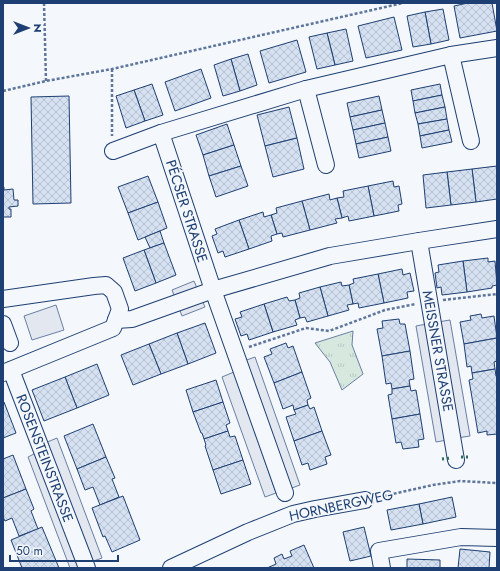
<svg xmlns="http://www.w3.org/2000/svg" width="500" height="571" font-family="Jost,sans-serif">
	<style>
		.park { fill: url(#park-tufts); stroke: #687fa3 }
		.parking { fill: #e3e8f0; stroke: #687fa3 }
		.building { fill: url(#building-cross-hatch); stroke: #1d3f73 }
		.lines { fill: none; stroke-linecap: round; stroke-linejoin: round }
		.minor-casing { stroke: #1d3f73; stroke-width: 18 }
		.path { stroke: #5e769c; stroke-width: 2.5; stroke-dasharray: 3 2; stroke-linecap: butt }
		.minor { stroke: #f4f7fb; stroke-width: 16 }
		.hedge { stroke: #2c6c60; stroke-width: 3; stroke-dasharray: 2 3; stroke-linecap: butt }
		.labels { text-anchor: middle; dominant-baseline: central; stroke-width: 3; stroke-linejoin: round; paint-order: stroke }
		.street-label { font-size: 14px; fill: #1d3f73; stroke: #f4f7fb }
	</style>
	<defs>
		<pattern id="park-tufts" width="24" height="20" patternUnits="userSpaceOnUse"><rect width="24" height="20" fill="#d7e8df"/><path d="M3 7l-1-3M5 7V3M7 7l1-3M15 17l-1-3M17 17v-4M19 17l1-3" fill="none" stroke="#b8c8c3"/></pattern>
		<pattern id="building-cross-hatch" width="8" height="8" patternUnits="userSpaceOnUse"><rect width="8" height="8" fill="#d5e0f0"/><path d="M0 0l8 8M0 8l8-8" fill="none" stroke="#b6c1d1"/></pattern>
	</defs>
	<rect width="100%" height="100%" fill="#f4f7fb"/>
	<path class="park" d="M353 331 352 345 363 374 342 390 330 362 315 343Z"/>
	<g class="parking">
		<path d="M194 281 205 307 182 316 172 290Z"/>
		<path d="M56 305 64 330 32 340 24 316Z"/>
		<path d="M450 320 470 436 457 438 438 322Z"/>
		<path d="M427 324 447 440 436 442 416 326Z"/>
		<path d="M255 357 300 485 289 489 244 361Z"/>
		<path d="M234 372 276 493 265 497 222 377Z"/>
		<path d="M57 438 102 558 91 562 45 443Z"/>
		<path d="M36 453 80 568H70L28 457Z"/>
	</g>
	<g class="building">
		<path d="M468 3H492L497 31 460 38 454 6Z"/>
		<path d="M443 9 449 40 431 44 425 12Z"/>
		<path d="M425 12 431 44 413 47 407 16Z"/>
		<path d="M394 17 402 50 366 58 358 26Z"/>
		<path d="M346 29 353 61 335 65 327 33Z"/>
		<path d="M327 33 335 65 317 69 309 37Z"/>
		<path d="M297 40 306 72 269 83 260 51Z"/>
		<path d="M248 54 257 85 240 91 231 59Z"/>
		<path d="M231 59 240 91 223 96 214 65Z"/>
		<path d="M201 69 211 98 175 111 165 82Z"/>
		<path d="M152 84 163 115 145 121 134 90Z"/>
		<path d="M440 84 442 95 413 101 411 90Z"/>
		<path d="M134 90 145 121 126 128 116 96Z"/>
		<path d="M442 95 445 107 415 113 413 101Z"/>
		<path d="M69 96 71 203 33 204 31 97Z"/>
		<path d="M379 96 382 110 350 117 347 103Z"/>
		<path d="M289 107 297 138 265 146 257 115Z"/>
		<path d="M445 107 447 119 418 124 415 113Z"/>
		<path d="M382 110 385 123 353 130 350 117Z"/>
		<path d="M447 119 449 130 420 136 418 124Z"/>
		<path d="M385 123 388 137 356 144 353 130Z"/>
		<path d="M227 124 234 145 203 155 196 135Z"/>
		<path d="M449 130 452 142 422 148 420 136Z"/>
		<path d="M388 137 391 151 359 158 356 144Z"/>
		<path d="M297 138 304 169 273 177 265 146Z"/>
		<path d="M234 145 241 166 209 176 203 155Z"/>
		<path d="M241 166 248 186 216 197 209 176Z"/>
		<path d="M497 166V199L476 202 472 169Z"/>
		<path d="M472 169 476 202 451 205 447 172Z"/>
		<path d="M447 172 451 205 426 208 423 175Z"/>
		<path d="M148 176 158 202 128 213 118 187Z"/>
		<path d="M393 181 394 187 399 186 402 204 398 205 399 211 374 216 368 186Z"/>
		<path d="M368 186 374 216 349 221 348 216 342 218 337 198 344 197 343 191Z"/>
		<path d="M3 187H4V190L13 189 14 200H18V206L9 207V209H11V217H3Z"/>
		<path d="M329 194 330 200 337 198 342 218 335 219 337 223 310 230 302 201Z"/>
		<path d="M302 201 310 230 283 237 282 233 277 234 271 215 277 213 276 208Z"/>
		<path d="M158 202 167 228 138 240 128 213Z"/>
		<path d="M263 212 264 217 271 215 277 234 271 236 272 241 249 249 239 220Z"/>
		<path d="M239 220 249 249 225 257 223 251 218 253 212 236 217 234 215 229Z"/>
		<path d="M160 231 164 243 150 248 145 237Z"/>
		<path d="M164 243 176 275 156 283 144 250Z"/>
		<path d="M144 250 156 283 135 291 123 258Z"/>
		<path d="M488 258V262L495 261 497 285 492 286V288L467 292 463 261Z"/>
		<path d="M463 261 467 292 442 295 441 287 437 288 435 273 439 272 438 265Z"/>
		<path d="M402 269 403 275 410 273 414 291 407 292 408 298 384 303 378 274Z"/>
		<path d="M378 274 384 303 359 308 358 303 353 304 349 285 354 283 353 279Z"/>
		<path d="M341 282 342 286 349 285 353 304 347 305 349 310 328 316 320 287Z"/>
		<path d="M320 287 328 316 307 322 305 317 300 318 295 300 300 298 299 293Z"/>
		<path d="M287 297 289 301 295 300 300 318 295 320 297 325 273 332 264 304Z"/>
		<path d="M264 304 273 332 249 340 247 334 241 336 235 319 242 317 240 312Z"/>
		<path d="M481 314 482 318 494 316 497 338 464 344 460 322 471 320 470 316Z"/>
		<path d="M399 319 400 324H405L410 351 382 356 377 329 383 328 382 321Z"/>
		<path d="M205 323 216 353 188 364 177 333Z"/>
		<path d="M177 333 188 364 161 374 149 344Z"/>
		<path d="M497 338V361L494 362 495 369 472 373 471 366 467 367 464 344Z"/>
		<path d="M286 343 288 348 293 346 302 372 274 383 264 357 272 354 270 349Z"/>
		<path d="M149 344 161 374 133 385 121 355Z"/>
		<path d="M410 351 414 379 409 380 410 386 392 389 391 383 386 384 382 356Z"/>
		<path d="M97 364 109 395 77 408 65 377Z"/>
		<path d="M495 369 496 376 497 375V434L487 435V431L478 433 469 380 473 379 472 373Z"/>
		<path d="M302 372 311 398 307 400 308 405 294 410 293 405 283 409 274 383Z"/>
		<path d="M65 377 77 408 44 421 32 390Z"/>
		<path d="M216 380 223 402 193 412 186 390Z"/>
		<path d="M410 386 411 391 416 390 420 414 392 419 388 395 392 394V389Z"/>
		<path d="M3 402H4L16 433 3 438Z"/>
		<path d="M223 402 230 423 226 425 228 431 204 439 202 433H201L193 412Z"/>
		<path d="M308 405 310 409 314 407 322 431 294 441 286 417 296 414 294 410Z"/>
		<path d="M420 414 424 439 418 440 419 447 403 449 401 442 396 443 392 419Z"/>
		<path d="M93 424 106 457 77 469 64 436Z"/>
		<path d="M228 431 230 437 235 436 243 460 213 470 205 446 206 445 204 439Z"/>
		<path d="M322 431 331 455 325 457 327 464 310 470 308 463 302 465 294 441Z"/>
		<path d="M13 455 26 489 3 498V459Z"/>
		<path d="M106 457 115 478 112 479 119 497 100 505 93 487 85 490 77 469Z"/>
		<path d="M243 460 251 484 221 494 213 470Z"/>
		<path d="M26 489 34 509 31 511 38 529 19 536 12 518 5 521 3 517V498Z"/>
		<path d="M123 496 140 540 112 552 105 536 103 537 92 508Z"/>
		<path d="M452 497 456 517 423 524 419 504Z"/>
		<path d="M419 504 423 524 391 530 387 510Z"/>
		<path d="M42 527 59 568H22L11 540Z"/>
		<path d="M364 527 371 556 350 561 343 532Z"/>
		<path d="M304 545 314 568H267L276 564 274 558 282 554 284 559 292 556 290 551Z"/>
		<path d="M460 549 490 552 489 568H458Z"/>
		<path d="M407 559 440 560V568H407Z"/>
	</g>
	<g class="lines">
		<defs>
			<g id="minor">
				<path d="M451 55 471 141"/>
				<path d="M306 89 326 165"/>
				<path d="M161 133 213 290 285 493"/>
				<path d="M113 151 161 133 306 89 451 55 497 48"/>
				<path d="M419 241 456 460"/>
				<path d="M3 299 94 286 106 285 114 292 120 309 113 328 3 373"/>
				<path d="M116 320 132 319 213 290 330 256 419 241 497 229"/>
				<path d="M3 324 10 343"/>
				<path d="M11 370 87 568"/>
				<path d="M171 568 248 532 293 514 315 509 365 500"/>
				<path d="M382 568 379 551 461 537 497 538"/>
			</g>
		</defs>
		<use href="#minor" class="minor-casing"/>
		<g class="path">
			<path d="M44 3 46 81"/>
			<path d="M112 69V136"/>
			<path d="M3 91 46 81 112 69 403 3"/>
			<path d="M443 300 497 294"/>
			<path d="M249 347 306 328 329 331 385 310 416 304"/>
			<path d="M379 497 433 485 460 481 497 483"/>
		</g>
		<use href="#minor" class="minor"/>
		<g class="hedge">
			<path d="M461 457H471"/>
			<path d="M442 459 451 458"/>
		</g>
	</g>
	<g class="labels">
		<g class="street-label">
			<text transform="translate(187 211) rotate(72)">PÉCSER STRASSE</text>
			<text transform="translate(438 351) rotate(80)">MEISSNER STRASSE</text>
			<text transform="translate(45 458) rotate(69)">ROSENSTEINSTRASSE</text>
			<text transform="translate(341 505) rotate(-12)">HORNBERGWEG</text>
		</g>
	</g>
	<rect width="500" height="571" fill="none" stroke="#1d3f73" stroke-width="8"/>
	<g transform="translate(28 28) rotate(90)" stroke="#f4f7fb" stroke-width="3" paint-order="stroke">
	<path d="M0-3L7 15L0 10L-7 15Z" fill="#1d3f73"/>
	<text y="-6" font-size="11" font-weight="bold" text-anchor="middle" fill="#1d3f73">N</text>
	</g>
	<path d="M10 555v6h108v-6" fill="none" stroke="#1d3f73" stroke-width="2"/>
	<text x="16" y="555" font-size="12" fill="#1d3f73" stroke="#f4f7fb" stroke-width="3" paint-order="stroke">50 m</text>
</svg>
